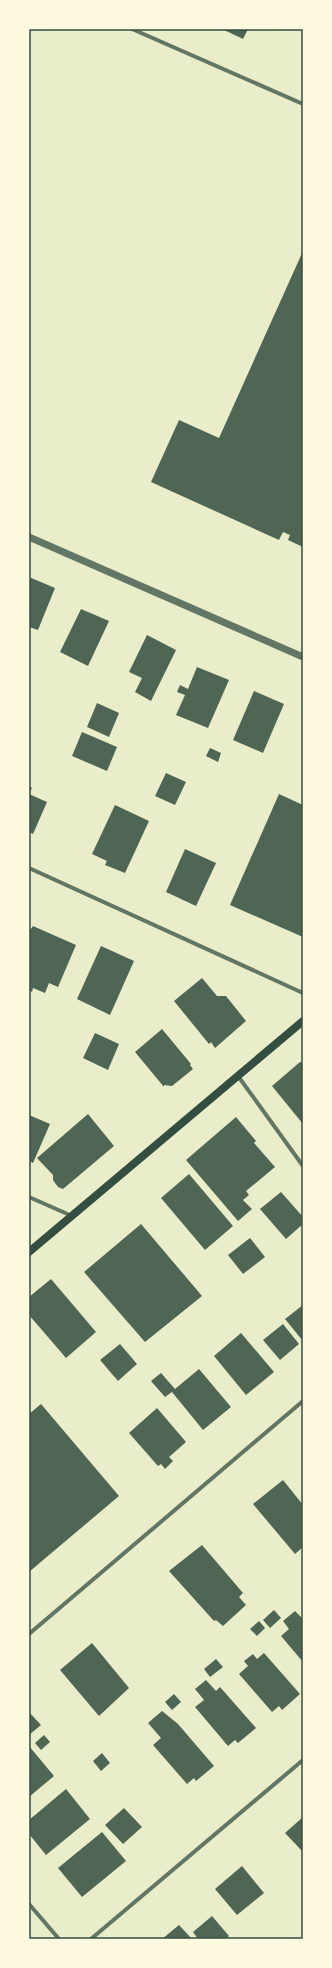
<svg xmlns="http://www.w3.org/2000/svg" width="332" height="1968" font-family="'PT Sans Narrow',sans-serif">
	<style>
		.building { fill: #4f6655 }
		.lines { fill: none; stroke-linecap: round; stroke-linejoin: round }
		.minor { stroke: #617663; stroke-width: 4 }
		.tertiary { stroke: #617663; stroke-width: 7 }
		.secondary { stroke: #344e41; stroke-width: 8 }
		.neatline { fill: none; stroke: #344e41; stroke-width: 1.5 }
	</style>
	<rect width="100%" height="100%" fill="#e9edc9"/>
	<g class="building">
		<path d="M222 29H248L243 39Z"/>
		<path d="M303 251V547L288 540 290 535 283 532 279 540 151 482 179 420 219 438Z"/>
		<path d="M29 577 55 588 38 630 29 627Z"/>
		<path d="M81 609 109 621 88 666 60 652Z"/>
		<path d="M147 635 176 650 151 701 135 692 142 678 129 672Z"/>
		<path d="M197 667 229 680 208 728 176 715 185 695 177 692 180 685 188 689Z"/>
		<path d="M254 691 284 704 263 753 233 740Z"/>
		<path d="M97 703 119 713 109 737 87 727Z"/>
		<path d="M82 732 117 747 107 771 72 756Z"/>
		<path d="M210 748 221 753 218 762 206 756Z"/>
		<path d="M166 773 186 782 175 805 155 796Z"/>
		<path d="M29 786 32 788 29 794 47 802 33 834 29 832Z"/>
		<path d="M279 794 303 805V937L230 905Z"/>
		<path d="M115 805 149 821 125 873 105 865 107 861 92 854Z"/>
		<path d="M185 849 216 863 196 906 166 892Z"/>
		<path d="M33 926 76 945 58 987 49 983 45 993 33 988 32 992 29 990V928L31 929Z"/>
		<path d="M101 946 134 961 110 1015 77 999Z"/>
		<path d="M202 978 217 996H226L246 1021 215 1048 211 1042 209 1044 174 1001Z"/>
		<path d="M162 1029 191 1064 190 1065 193 1069 172 1086 164 1085V1087L135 1052Z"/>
		<path d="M95 1033 119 1044 108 1070 83 1058Z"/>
		<path d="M300 1062 303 1063V1124L272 1086Z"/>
		<path d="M88 1114 114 1146 63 1189 58 1187 53 1180V1175L37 1158Z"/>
		<path d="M29 1115 50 1124 33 1163 29 1161Z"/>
		<path d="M236 1117 256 1141 254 1143 275 1167 246 1191 249 1195 243 1200 252 1209 238 1221 186 1160Z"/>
		<path d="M189 1174 233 1226 205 1250 161 1198Z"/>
		<path d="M281 1192 303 1217V1224L286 1239 260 1209Z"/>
		<path d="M141 1224 202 1296 145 1342 84 1272Z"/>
		<path d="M250 1238 265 1257 243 1274 228 1255Z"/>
		<path d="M51 1279 96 1332 66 1358 29 1315V1297Z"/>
		<path d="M303 1305V1341L285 1319Z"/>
		<path d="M283 1324 299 1344 280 1360 263 1340Z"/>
		<path d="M241 1333 274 1372 246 1395 214 1356Z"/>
		<path d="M120 1344 137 1364 118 1381 100 1360Z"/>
		<path d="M199 1369 231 1407 203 1430 172 1392 165 1397 151 1381 161 1373 175 1389Z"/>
		<path d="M41 1404 119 1496 29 1572V1414Z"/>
		<path d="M157 1408 186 1442 169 1457 173 1461 165 1469 161 1464 158 1466 129 1433Z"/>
		<path d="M283 1480 303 1505V1547L295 1554 253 1504Z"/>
		<path d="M202 1545 243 1593 239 1597 246 1605 223 1626 216 1620 214 1621 169 1571Z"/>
		<path d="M274 1610 281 1618 270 1628 263 1620Z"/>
		<path d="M295 1611 302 1618 303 1617V1662L281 1636 289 1629 283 1621Z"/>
		<path d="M259 1621 265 1628 257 1636 250 1629Z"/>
		<path d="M92 1643 129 1688 99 1716 60 1670Z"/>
		<path d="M264 1653 300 1694 282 1710 279 1706 272 1712 239 1674 248 1666 244 1661 253 1654 257 1659Z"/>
		<path d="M216 1659 223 1667 210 1677 204 1669Z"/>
		<path d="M206 1680 216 1691 220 1687 256 1728 238 1743 235 1740 228 1746 195 1707 204 1700 195 1689Z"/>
		<path d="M174 1694 181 1702 172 1710 165 1702Z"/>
		<path d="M162 1711 178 1724 214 1766 196 1781 194 1778 187 1784 153 1745 161 1738 148 1723Z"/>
		<path d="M29 1712 41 1725 29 1735Z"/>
		<path d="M44 1735 50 1742 41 1750 35 1743Z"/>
		<path d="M29 1746 54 1776 29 1797Z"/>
		<path d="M102 1753 110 1763 101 1771 93 1761Z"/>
		<path d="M66 1789 90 1819 46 1855 29 1834V1820Z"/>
		<path d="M124 1808 142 1827 123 1844 105 1825Z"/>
		<path d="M303 1817V1852L285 1833Z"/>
		<path d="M102 1832 126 1861 82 1897 58 1868Z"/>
		<path d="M242 1866 264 1893 237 1915 215 1889Z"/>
		<path d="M212 1916 229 1936 226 1939H198L193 1932Z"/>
		<path d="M179 1925 192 1939H162Z"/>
	</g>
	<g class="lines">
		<g class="minor">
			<path d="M132 29 303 104"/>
			<path d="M29 868 303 993"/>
			<path d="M238 1076 303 1166"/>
			<path d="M29 1197 72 1216"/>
			<path d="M29 1634 303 1401"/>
			<path d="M29 1904 59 1939"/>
			<path d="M91 1939 303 1760"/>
		</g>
		<path class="tertiary" d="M29 537 303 657"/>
		<path class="secondary" d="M29 1252 303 1021"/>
	</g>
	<rect width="332" height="1968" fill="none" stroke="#fefae0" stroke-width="60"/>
	<rect x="30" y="30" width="272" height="1908" class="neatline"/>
</svg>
